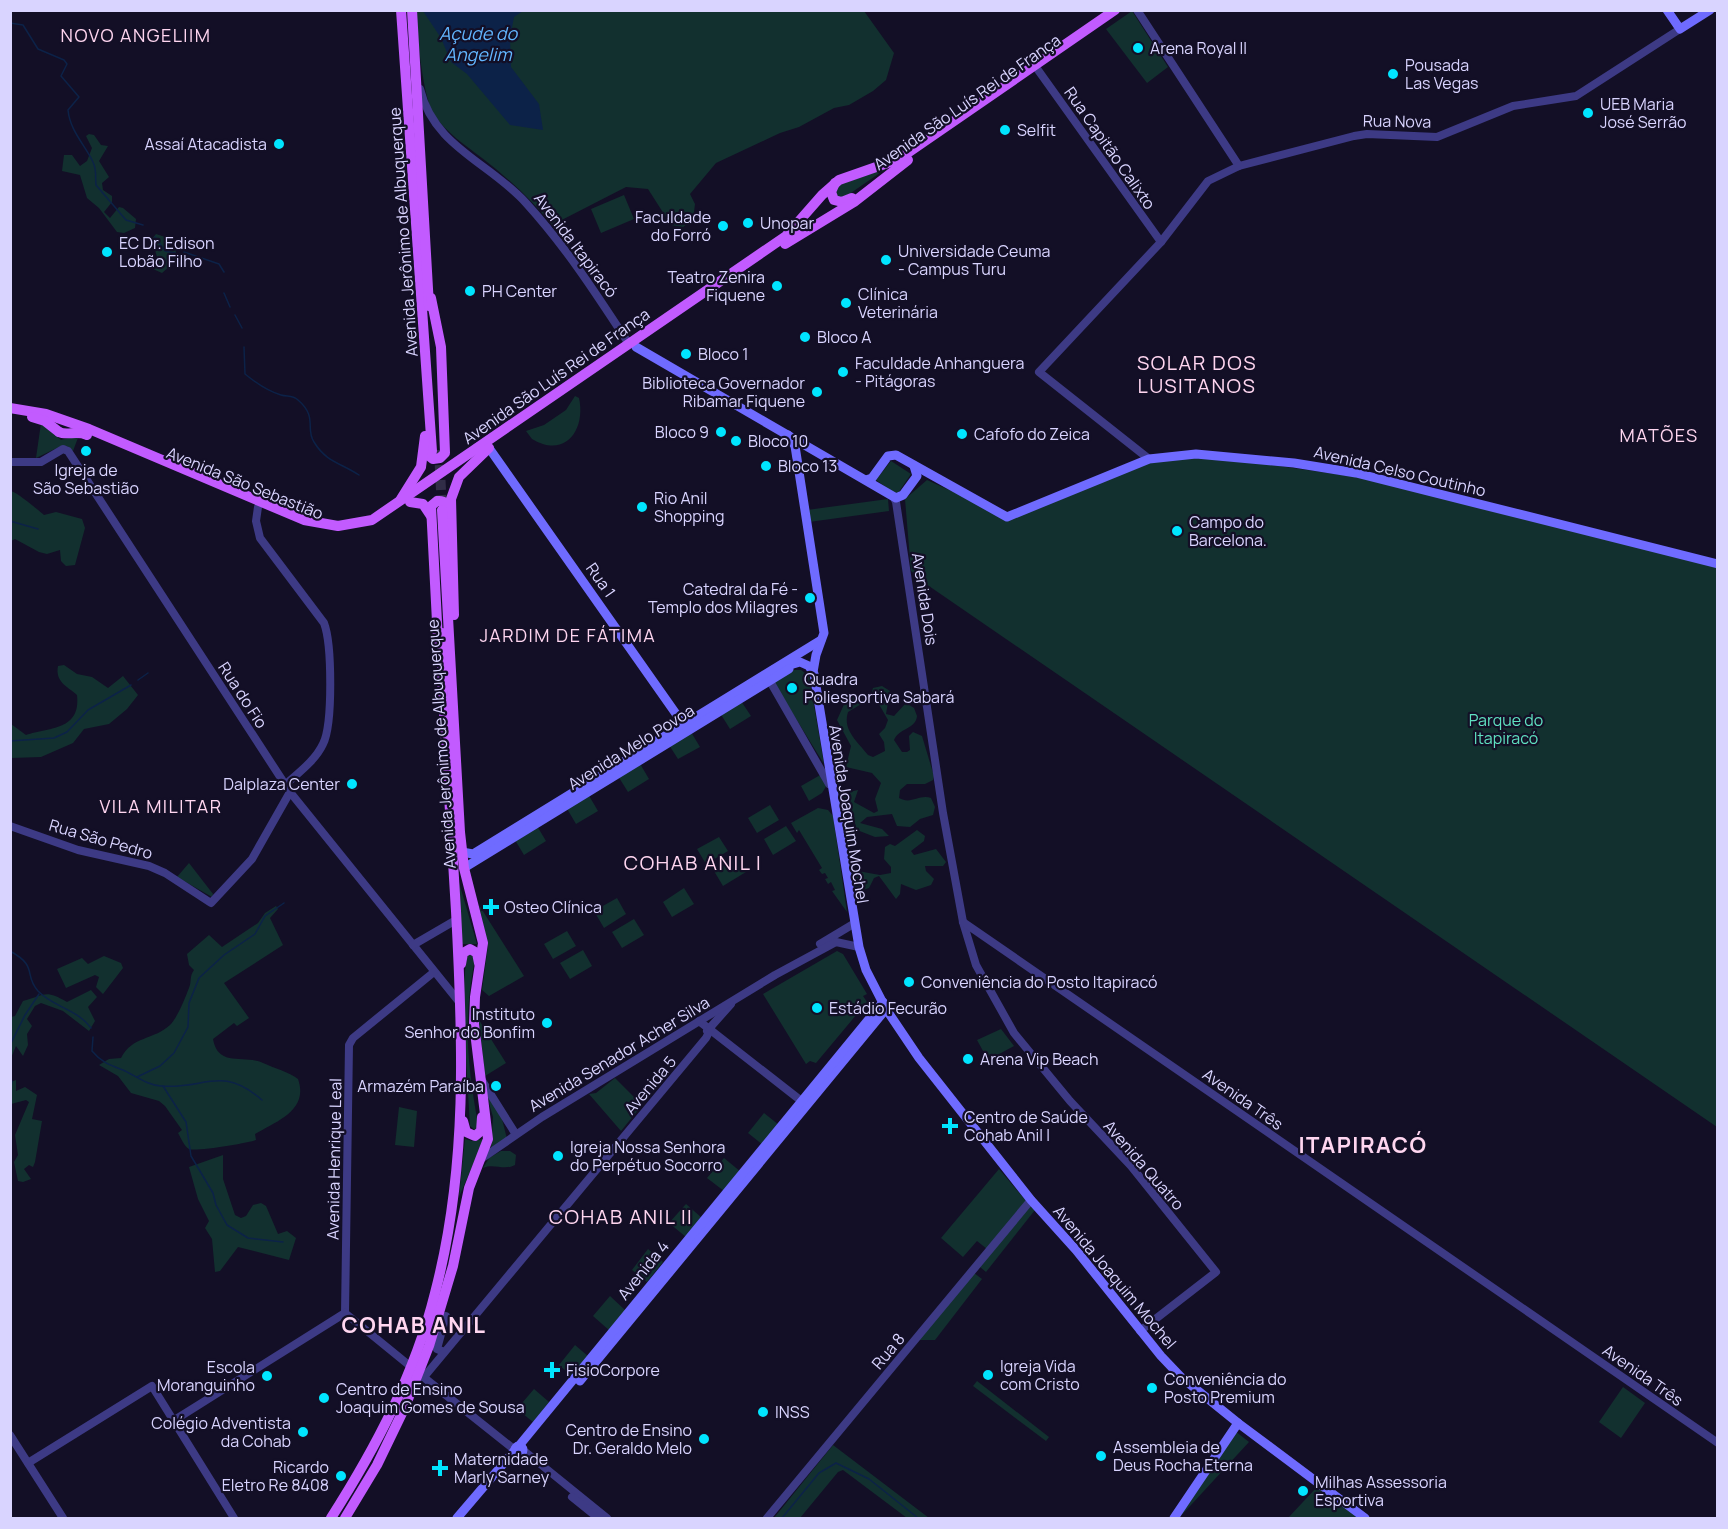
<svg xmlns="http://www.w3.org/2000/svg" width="1728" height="1529" font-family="Manrope,sans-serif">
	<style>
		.green { fill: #12302f }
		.water { fill: #0c2248 }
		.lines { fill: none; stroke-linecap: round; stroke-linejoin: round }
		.stream { stroke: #0c2248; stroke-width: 1.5 }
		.primary-tunnel { stroke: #312d47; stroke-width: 10; stroke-dasharray: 10 5; stroke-linecap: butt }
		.tertiary { stroke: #3d3a85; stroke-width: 8 }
		.secondary { stroke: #6f6bff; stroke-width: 9 }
		.primary { stroke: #c25bff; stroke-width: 10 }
		.poi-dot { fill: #00e5ff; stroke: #130f26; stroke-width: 2 }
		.labels { text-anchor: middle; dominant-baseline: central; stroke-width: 4.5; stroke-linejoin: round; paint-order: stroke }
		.poi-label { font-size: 16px; fill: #d9d4ff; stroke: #130f26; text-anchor: start }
		.street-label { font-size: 16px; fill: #d9d4ff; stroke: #130f26 }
		.park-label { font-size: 16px; fill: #5fe0c0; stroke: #130f26 }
		.water-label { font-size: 18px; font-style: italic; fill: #62b6ff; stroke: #130f26 }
		.neighbourhood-label { font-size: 18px; letter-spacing: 1.5px; fill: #ffd6f0; stroke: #130f26 }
		.quarter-label { font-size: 20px; letter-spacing: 1.5px; fill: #ffd6f0; stroke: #130f26 }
		.district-label { font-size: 22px; font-weight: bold; letter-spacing: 1.5px; fill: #ffd6f0; stroke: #130f26 }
	</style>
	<rect width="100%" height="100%" fill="#130f26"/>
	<g class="green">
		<path d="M417 11H864L894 53 886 80 873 91 849 105 834 108 799 127 780 133 716 163 690 194 695 204 693 220 683 227 671 225 648 189 626 187 552 225C532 200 508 178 482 158 465 145 447 133 434 115 423 98 416 31 417 11Z"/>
		<path d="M1132 11 1168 67 1147 83 1106 29Z"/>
		<path d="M89 134 94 135 101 145 108 146 99 161 109 177 102 183 103 190 112 196V202L104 212 110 218 119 207 123 208 136 219 135 228 124 233 117 232 99 208 87 198 80 175 62 171 64 155H72L80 166 87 161 92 148 86 136Z"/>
		<path d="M887 168 845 197 839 198 834 190 838 185Z"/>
		<path d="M624 195 634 219 601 233 591 209Z"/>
		<path d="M156 234 165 237 168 247H175L177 260 170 261 171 265 162 273 153 269 157 257 152 239Z"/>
		<path d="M575 396 579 398C586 430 565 459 532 439L526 431 544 425 566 410Z"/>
		<path d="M41 423 61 440 79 435 73 451 67 446H61L36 458Z"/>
		<path d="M1196 454 1384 481 1717 566V1127L926 584 911 571 905 499 927 480 1007 516 1149 459Z"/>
		<path d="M891 461 911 474 898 493 893 492 876 480Z"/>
		<path d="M11 491C18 493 37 509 44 515L56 512 82 519 85 528 75 565 66 566 61 561 60 550 47 554 39 552 15 539 11 541Z"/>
		<path d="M888 499 889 511 809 522 807 510Z"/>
		<path d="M64 665 77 674 92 677 108 688 123 676 138 695 127 709 109 724 84 729 73 743 41 757 11 758V724L26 735C49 727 81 731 77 695 67 686 55 682 58 666Z"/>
		<path d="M790 670H801L809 676 824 764 772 680Z"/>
		<path d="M882 686 890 691 886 714 894 716 906 703 914 708 917 716C916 729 899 728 894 740L902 752H907L910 750 909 736 913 732 922 736 934 776 933 780 925 784H907L900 790 899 798C911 805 919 794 931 798L935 807 933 815 920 819 910 827 897 826 892 814 867 817 860 823 882 829 889 836 875 837 857 830 851 809 844 798 849 792 858 790 854 802 874 813 878 811 875 799 881 783 872 773 846 767 851 746 837 720 846 700 859 695 863 703 848 712C842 730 858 742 868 755L873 757 885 751 884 742 879 734 885 728 888 720 872 692 873 688Z"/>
		<path d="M741 701 751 716 730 729 720 713Z"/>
		<path d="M691 732 700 747 678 759 669 745Z"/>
		<path d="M639 762 649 779 628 792 618 776Z"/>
		<path d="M822 774 827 785 822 793 809 801 801 786Z"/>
		<path d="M588 794 598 811 576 824 566 807Z"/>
		<path d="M770 805 779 820 757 833 748 818Z"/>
		<path d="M818 808 828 810 833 816 847 912 832 891 835 890 831 882 828 884 825 879 828 878 825 873 822 874 819 870 822 868 799 830 797 833 791 823Z"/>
		<path d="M537 826 546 841 524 855 515 840Z"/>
		<path d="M786 826 796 841 773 855 764 839Z"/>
		<path d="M917 830 925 836 924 841 911 851 914 855 936 849 946 862 943 866H925L926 871 934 879 931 885 916 890 901 884 900 894 896 899 879 876 874 878 869 888 863 890 853 886 849 875 852 870 880 875 891 873V867L884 859 885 847 890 844 895 846Z"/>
		<path d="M719 837 728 851 706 864 697 849Z"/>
		<path d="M737 857 746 872 723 886 714 871Z"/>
		<path d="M189 863 213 894 212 897 177 877Z"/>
		<path d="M458 879 477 944H462Z"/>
		<path d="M684 888 694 904 672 917 663 902Z"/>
		<path d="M617 898 626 914 604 928 594 911Z"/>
		<path d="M479 905 524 976 489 996 482 990 488 946Z"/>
		<path d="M276 906 278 909 270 918 283 945 224 983 249 1018 237 1026 234 1023 213 1039C218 1068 244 1054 263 1063 274 1068 289 1072 298 1079 309 1110 277 1121 255 1134L256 1140C249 1143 194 1152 189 1149 184 1146 181 1138 178 1133L182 1130 165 1106 159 1101 131 1093 118 1076 99 1065 109 1059 121 1058C132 1036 154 1040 170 1025 178 1017 185 998 189 988 192 981 189 977 194 970L189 965 187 954 209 935 222 947 258 923 265 913Z"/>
		<path d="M634 919 644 935 622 948 612 932Z"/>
		<path d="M567 931 576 946 553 959 544 944Z"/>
		<path d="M583 950 592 966 570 979 560 963Z"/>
		<path d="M837 951 843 954 867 994 863 996 867 1002 816 1063 810 1061 806 1064 763 994Z"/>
		<path d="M469 953 475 959C463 1020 467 1062 478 1124L475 1130 470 1126C469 1098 458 970 469 953Z"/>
		<path d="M104 956 121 963 123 968 103 994 96 987 99 977 95 975 66 988 57 969 82 958 88 964Z"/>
		<path d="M91 990 97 997 88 1007 95 1021 89 1031 63 1011 41 1003 35 1006 27 1019 32 1026 27 1034 28 1045 23 1056 16 1046 11 1058V1017L15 1016 23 1001C45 995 45 989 67 1002Z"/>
		<path d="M479 1020 506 1063 485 1076Z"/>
		<path d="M1001 1029 1014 1046 988 1060 977 1040Z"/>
		<path d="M615 1078 642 1105 621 1131 589 1094 596 1093Z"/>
		<path d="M16 1080V1091L25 1087 37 1095 32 1119 42 1121 35 1162 33 1167 29 1165 24 1169 31 1179 23 1182 18 1181 14 1162 18 1155 15 1135 29 1102 26 1100 11 1104V1082Z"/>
		<path d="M485 1089 501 1115 507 1139 491 1149 493 1117Z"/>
		<path d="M399 1107 417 1111 414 1147 395 1145Z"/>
		<path d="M764 1113 779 1125 763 1145 748 1133Z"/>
		<path d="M465 1139 472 1141 484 1139 459 1197Z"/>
		<path d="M501 1151H510L516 1155 515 1165C504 1171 494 1163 483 1168L489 1158Z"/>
		<path d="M223 1155V1179L235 1215 241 1218 246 1216 253 1205 261 1203 266 1206 278 1234 287 1231 296 1238 289 1260 238 1247 220 1271 215 1272 212 1239 205 1228 209 1221 198 1199 189 1167Z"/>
		<path d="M724 1158 741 1172 724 1191 707 1178Z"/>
		<path d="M999 1169 1027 1202 987 1249 977 1241 963 1257 941 1238Z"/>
		<path d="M686 1204 702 1218 686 1237 669 1223Z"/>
		<path d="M1030 1205 1035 1210 986 1272 980 1267Z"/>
		<path d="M648 1249 663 1262 647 1282 632 1270Z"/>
		<path d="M974 1273 982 1279 935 1340H918Z"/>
		<path d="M610 1296 626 1311 610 1331 593 1316Z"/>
		<path d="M575 1345 589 1357 573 1377 559 1365Z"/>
		<path d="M977 1381 1049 1437 1046 1441 973 1386Z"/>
		<path d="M1623 1387 1645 1403 1621 1438 1599 1422Z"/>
		<path d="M534 1389 549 1402 533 1422 517 1409Z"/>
		<path d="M1235 1431 1249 1442 1179 1518 1177 1517Z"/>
		<path d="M833 1445 929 1518H907L843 1470 838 1472 800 1518H774Z"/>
		<path d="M1317 1487 1360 1518H1288Z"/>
	</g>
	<path class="water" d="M423 11H523L514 17 510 38 511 67 539 104 543 130 510 125 467 74 451 62 441 38Z"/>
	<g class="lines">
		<g class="stream">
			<path d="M10 23 23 25 38 49 64 60 67 64 61 76 79 97 68 110C70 131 85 145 93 162 97 170 95 177 96 185L126 220 143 225"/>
			<path d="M155 237 165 251 175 253"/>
			<path d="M184 252 219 264 224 272"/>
			<path d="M224 293 230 307"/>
			<path d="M235 315 242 328"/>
			<path d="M244 347 245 374C256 383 267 391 281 395 288 397 292 395 298 400 318 417 305 429 314 442 326 462 341 463 359 475"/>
			<path d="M10 521 38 529"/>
			<path d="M138 680 148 673"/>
			<path d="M10 741 54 738 67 732 88 710 131 685"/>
			<path d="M10 951C39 967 23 974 38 991 53 1007 77 1009 91 1028"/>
			<path d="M93 1037 92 1051C101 1062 110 1065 123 1070 136 1076 147 1085 161 1086 205 1090 220 1064 262 1100"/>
			<path d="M10 1045 25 1015 39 994"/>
			<path d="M10 1067 11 1072"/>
			<path d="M137 1077 160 1066 174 1053 188 1027 189 1003 199 978 224 955 255 934 265 916 284 903"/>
			<path d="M163 1086 186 1122 191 1156 213 1193 216 1205 227 1225 248 1238 283 1242"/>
			<path d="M10 1092 12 1081"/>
			<path d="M782 1518 819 1473 836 1463 869 1479 918 1518"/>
		</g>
		<path class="primary-tunnel" d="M439 450 442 510"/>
		<g class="tertiary">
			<path d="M1137 10 1239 166"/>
			<path d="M1038 70 1161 242"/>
			<path d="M420 89C434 147 489 162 526 203 566 247 597 295 629 344"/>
			<path d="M1149 459 1039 372 1161 242 1208 181 1239 166 1354 136 1367 134 1437 137 1513 106 1576 96 1680 29"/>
			<path d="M10 462H41L63 449 68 451 290 792 460 1003"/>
			<path d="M893 496 896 502 943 813 963 922 976 965 1014 1033 1070 1101 1131 1166 1216 1272 1140 1331"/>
			<path d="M258 507 256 521 260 538 324 623C332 644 333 724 323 744 315 761 298 773 285 785"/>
			<path d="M767 676 829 784"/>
			<path d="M10 826 78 850 149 866 165 873 211 903 252 859 290 792"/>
			<path d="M963 922 1718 1443"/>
			<path d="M820 944 855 923"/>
			<path d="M413 945 456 920"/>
			<path d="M699 1021 804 1103"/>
			<path d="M707 1031 731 1004"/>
			<path d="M481 1079 515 1133"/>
			<path d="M481 1159 542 1117 775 975 836 942 859 947"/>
			<path d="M345 1313 349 1045 353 1038 434 972"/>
			<path d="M345 1313 410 1366"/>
			<path d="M444 1352 437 1349 446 1316"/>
			<path d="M422 1376 515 1450"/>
			<path d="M414 1382 424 1377 706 1038 711 1028"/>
			<path d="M173 1421 345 1313"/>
			<path d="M10 1435 63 1518"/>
			<path d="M523 1450 607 1518"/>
			<path d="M28 1463 152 1386 234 1518"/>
			<path d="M572 1497 598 1518"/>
			<path d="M767 1518 1031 1200"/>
		</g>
		<g class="secondary">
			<path d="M1667 10 1680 29 1710 10"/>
			<path d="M636 347 896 498 903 495 917 476 914 466"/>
			<path d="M788 435 795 446 824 633 816 655 813 672"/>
			<path d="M489 448 686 728"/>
			<path d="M866 480 872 478 888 456 896 455 1007 517 1149 459 1196 454 1294 463 1356 473 1718 564"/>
			<path d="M773 670 800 662 809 666 814 674 859 947 866 970 886 1009 919 1058 1031 1200 1076 1250 1161 1356 1181 1377 1238 1423 1365 1518"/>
			<path d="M462 852 473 854 821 640"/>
			<path d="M464 868 789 669"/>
			<path d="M580 1381 886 1009"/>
			<circle cx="519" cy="1450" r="4"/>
			<path d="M518 1447 883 1002"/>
			<path d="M457 1518 515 1450"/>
			<path d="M1174 1518 1238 1423"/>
		</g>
		<g class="primary">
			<path d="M401 10 432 451"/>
			<path d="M412 10 429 306"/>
			<path d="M835 183 831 192 834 200 842 202 852 198"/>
			<path d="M785 244 854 202 908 160"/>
			<path d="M10 408 46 414 89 429 304 520 338 526 372 520 786 236 822 195 839 180 899 159 1115 10"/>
			<path d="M32 417 45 421 59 432"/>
			<path d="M59 432C67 436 77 430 87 435"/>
			<path d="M426 447 428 455 433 459 440 458 445 453 441 347 431 298"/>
			<path d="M401 499 421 467 425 436"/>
			<path d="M410 502 423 504 431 516"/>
			<path d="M454 615 451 499 459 477 489 448"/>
			<path d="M438 641 431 506 437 501C446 500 449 506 450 514"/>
			<path d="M461 964 463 953 470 949 477 953 479 963"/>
			<path d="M463 1121 466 1132 475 1136 481 1131 482 1117"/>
			<path d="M331 1518C375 1449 415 1374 435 1293 468 1167 463 1040 456 911 451 834 447 757 442 680V633"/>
			<path d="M345 1518 377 1465 405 1407 429 1346 453 1266 469 1188 488 1139 474 1024 475 997 483 943 464 868 460 832 442 510"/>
		</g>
	</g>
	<g class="poi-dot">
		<circle cx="1138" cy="48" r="6"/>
		<circle cx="1393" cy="74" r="6"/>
		<circle cx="1588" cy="113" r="6"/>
		<circle cx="1005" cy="130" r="6"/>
		<circle cx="279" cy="144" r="6"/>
		<circle cx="748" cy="223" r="6"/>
		<circle cx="723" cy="226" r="6"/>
		<circle cx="107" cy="252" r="6"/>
		<circle cx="886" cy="260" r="6"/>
		<circle cx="777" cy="286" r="6"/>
		<circle cx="470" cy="291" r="6"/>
		<circle cx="846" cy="303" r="6"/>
		<circle cx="805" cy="337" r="6"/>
		<circle cx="686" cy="354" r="6"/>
		<circle cx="843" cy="372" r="6"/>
		<circle cx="817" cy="392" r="6"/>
		<circle cx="721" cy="432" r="6"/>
		<circle cx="962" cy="434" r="6"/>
		<circle cx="736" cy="441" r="6"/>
		<circle cx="86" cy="451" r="6"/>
		<circle cx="766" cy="466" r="6"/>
		<circle cx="642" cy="507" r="6"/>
		<circle cx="1177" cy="531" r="6"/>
		<circle cx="810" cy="598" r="6"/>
		<circle cx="792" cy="688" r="6"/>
		<circle cx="352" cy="784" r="6"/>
		<path d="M488 898h6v6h6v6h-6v6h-6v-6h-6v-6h6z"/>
		<circle cx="909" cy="982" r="6"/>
		<circle cx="817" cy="1008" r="6"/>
		<circle cx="547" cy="1023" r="6"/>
		<circle cx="968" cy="1059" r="6"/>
		<circle cx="496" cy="1086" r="6"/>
		<path d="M947 1117h6v6h6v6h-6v6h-6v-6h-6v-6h6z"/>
		<circle cx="558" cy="1156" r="6"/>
		<path d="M549 1361h6v6h6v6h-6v6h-6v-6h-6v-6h6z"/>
		<circle cx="988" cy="1375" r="6"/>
		<circle cx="267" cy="1376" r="6"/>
		<circle cx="1152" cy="1388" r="6"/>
		<circle cx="324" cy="1398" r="6"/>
		<circle cx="763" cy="1412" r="6"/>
		<circle cx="303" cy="1432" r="6"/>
		<circle cx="704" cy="1439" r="6"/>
		<circle cx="1101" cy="1456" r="6"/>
		<path d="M437 1459h6v6h6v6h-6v6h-6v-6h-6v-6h6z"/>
		<circle cx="341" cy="1476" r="6"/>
		<circle cx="1303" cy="1491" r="6"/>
	</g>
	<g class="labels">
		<g class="poi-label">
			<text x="1150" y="48">Arena Royal II</text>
			<text x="1405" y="65">Pousada<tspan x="1405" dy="18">Las Vegas</tspan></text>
			<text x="1600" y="104">UEB Maria<tspan x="1600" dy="18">José Serrão</tspan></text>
			<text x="1017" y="130">Selfit</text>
			<text x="267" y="144" text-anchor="end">Assaí Atacadista</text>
			<text x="711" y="217" text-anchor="end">Faculdade<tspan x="711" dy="18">do Forró</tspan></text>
			<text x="760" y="223">Unopar</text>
			<text x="119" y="243">EC Dr. Edison<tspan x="119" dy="18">Lobão Filho</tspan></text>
			<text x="898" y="251">Universidade Ceuma<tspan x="898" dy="18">- Campus Turu</tspan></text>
			<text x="765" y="277" text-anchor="end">Teatro Zenira<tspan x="765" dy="18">Fiquene</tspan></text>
			<text x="482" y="291">PH Center</text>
			<text x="858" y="294">Clínica<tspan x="858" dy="18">Veterinária</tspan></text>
			<text x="817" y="337">Bloco A</text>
			<text x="698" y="354">Bloco 1</text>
			<text x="855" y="363">Faculdade Anhanguera<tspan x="855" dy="18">- Pitágoras</tspan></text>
			<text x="805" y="383" text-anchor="end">Biblioteca Governador<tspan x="805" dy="18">Ribamar Fiquene</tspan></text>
			<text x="709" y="432" text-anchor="end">Bloco 9</text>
			<text x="974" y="434">Cafofo do Zeica</text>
			<text x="748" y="441">Bloco 10</text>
			<text x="778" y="466">Bloco 13</text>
			<text x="86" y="470" text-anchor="middle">Igreja de<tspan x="86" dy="18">São Sebastião</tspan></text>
			<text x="654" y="498">Rio Anil<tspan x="654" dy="18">Shopping</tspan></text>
			<text x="1189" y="522">Campo do<tspan x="1189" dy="18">Barcelona.</tspan></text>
			<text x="798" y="589" text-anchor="end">Catedral da Fé -<tspan x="798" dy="18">Templo dos Milagres</tspan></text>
			<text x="804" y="679">Quadra<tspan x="804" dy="18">Poliesportiva Sabará</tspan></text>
			<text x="340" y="784" text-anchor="end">Dalplaza Center</text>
			<text x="504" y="907">Osteo Clínica</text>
			<text x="921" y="982">Conveniência do Posto Itapiracó</text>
			<text x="829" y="1008">Estádio Fecurão</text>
			<text x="535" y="1014" text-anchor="end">Instituto<tspan x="535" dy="18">Senhor do Bonfim</tspan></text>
			<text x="980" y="1059">Arena Vip Beach</text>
			<text x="484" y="1086" text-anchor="end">Armazém Paraíba</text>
			<text x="964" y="1117">Centro de Saúde<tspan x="964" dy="18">Cohab Anil I</tspan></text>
			<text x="570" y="1147">Igreja Nossa Senhora<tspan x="570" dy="18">do Perpétuo Socorro</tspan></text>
			<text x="1000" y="1366">Igreja Vida<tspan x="1000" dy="18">com Cristo</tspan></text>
			<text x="255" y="1367" text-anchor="end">Escola<tspan x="255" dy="18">Moranguinho</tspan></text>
			<text x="566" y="1370">FisioCorpore</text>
			<text x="1164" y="1379">Conveniência do<tspan x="1164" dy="18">Posto Premium</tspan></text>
			<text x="336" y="1389">Centro de Ensino<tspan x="336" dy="18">Joaquim Gomes de Sousa</tspan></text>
			<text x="775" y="1412">INSS</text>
			<text x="291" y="1423" text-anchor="end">Colégio Adventista<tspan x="291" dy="18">da Cohab</tspan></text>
			<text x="692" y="1430" text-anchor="end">Centro de Ensino<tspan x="692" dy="18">Dr. Geraldo Melo</tspan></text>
			<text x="1113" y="1447">Assembleia de<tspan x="1113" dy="18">Deus Rocha Eterna</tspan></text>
			<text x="454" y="1459">Maternidade<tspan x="454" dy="18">Marly Sarney</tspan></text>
			<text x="329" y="1467" text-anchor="end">Ricardo<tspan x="329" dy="18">Eletro Re 8408</tspan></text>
			<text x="1315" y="1482">Milhas Assessoria<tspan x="1315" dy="18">Esportiva</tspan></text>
		</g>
		<g class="street-label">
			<text transform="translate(967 102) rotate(-35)">Avenida São Luís Rei de França</text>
			<text transform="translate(1397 121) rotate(1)">Rua Nova</text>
			<text transform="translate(1110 148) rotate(55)">Rua Capitão Calixto</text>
			<text transform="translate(403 232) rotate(-94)">Avenida Jerônimo de Albuquerque</text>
			<text transform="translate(576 245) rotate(53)">Avenida Itapiracó</text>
			<text transform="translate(556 376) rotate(-35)">Avenida São Luís Rei de França</text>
			<text transform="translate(1400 471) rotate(13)">Avenida Celso Coutinho</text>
			<text transform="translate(245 483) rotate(22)">Avenida São Sebastião</text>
			<text transform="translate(601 580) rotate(55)">Rua 1</text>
			<text transform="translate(925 599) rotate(81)">Avenida Dois</text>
			<text transform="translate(243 695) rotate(57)">Rua do Fio</text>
			<text transform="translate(441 744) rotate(-94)">Avenida Jerônimo de Albuquerque</text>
			<text transform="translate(631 747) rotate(-32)">Avenida Melo Povoa</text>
			<text transform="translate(849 814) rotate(81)">Avenida Joaquim Mochel</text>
			<text transform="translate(101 839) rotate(16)">Rua São Pedro</text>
			<text transform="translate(619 1054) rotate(-31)">Avenida Senador Acher Silva</text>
			<text transform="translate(650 1085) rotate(-50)">Avenida 5</text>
			<text transform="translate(1243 1099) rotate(35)">Avenida Três</text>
			<text transform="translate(334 1159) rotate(-89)">Avenida Henrique Leal</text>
			<text transform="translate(1144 1165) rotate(49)">Avenida Quatro</text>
			<text transform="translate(643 1270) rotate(-51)">Avenida 4</text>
			<text transform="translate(1115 1277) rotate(50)">Avenida Joaquim Mochel</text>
			<text transform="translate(888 1351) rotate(-50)">Rua 8</text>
			<text transform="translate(1643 1375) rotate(35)">Avenida Três</text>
		</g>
		<g class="park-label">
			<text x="1506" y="720">Parque do<tspan x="1506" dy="18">Itapiracó</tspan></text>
		</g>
		<g class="water-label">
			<text x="478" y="33">Açude do<tspan x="478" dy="21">Angelim</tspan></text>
		</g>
		<g class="neighbourhood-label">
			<text x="136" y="35">NOVO ANGELIIM</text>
			<text x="1659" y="435">MATÕES</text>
			<text x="568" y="635">JARDIM DE FÁTIMA</text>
			<text x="161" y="806">VILA MILITAR</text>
		</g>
		<g class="quarter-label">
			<text x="1197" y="362">SOLAR DOS<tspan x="1197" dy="23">LUSITANOS</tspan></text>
			<text x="693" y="862">COHAB ANIL I</text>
			<text x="621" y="1216">COHAB ANIL II</text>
		</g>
		<g class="district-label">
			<text x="1363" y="1145">ITAPIRACÓ</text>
			<text x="414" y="1325">COHAB ANIL</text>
		</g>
	</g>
	<rect width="1728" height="1529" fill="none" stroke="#d9d4ff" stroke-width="24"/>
</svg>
